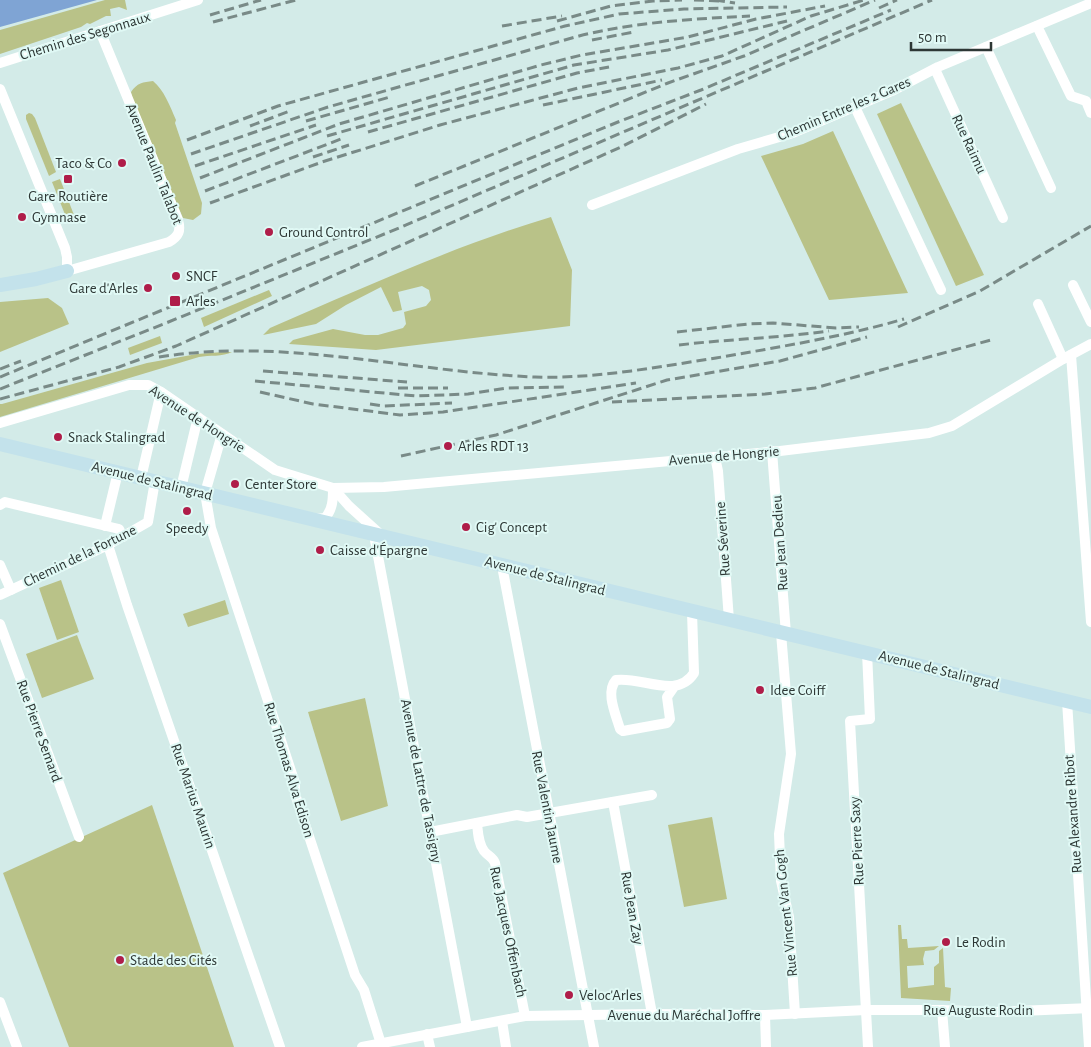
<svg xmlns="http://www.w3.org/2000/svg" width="1091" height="1047" font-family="'Alegreya Sans',sans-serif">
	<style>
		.green { fill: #b9c288 }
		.water { fill: #7fa4d4 }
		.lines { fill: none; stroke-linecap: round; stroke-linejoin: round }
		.street { stroke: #fff; stroke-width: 10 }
		.secondary { stroke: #c3e2eb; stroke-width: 14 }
		.rail { stroke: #798a87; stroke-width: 3; stroke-dasharray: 10 5; stroke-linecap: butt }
		.poi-dot { fill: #af1d49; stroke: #e0f9f5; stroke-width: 2 }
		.labels { text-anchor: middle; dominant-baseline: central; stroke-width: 4; stroke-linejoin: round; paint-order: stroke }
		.street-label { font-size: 15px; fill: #2d3735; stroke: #e0f9f5 }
		.poi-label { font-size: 15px; fill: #2d3735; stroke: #e0f9f5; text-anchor: start }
	</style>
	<rect width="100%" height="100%" fill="#d3ebe8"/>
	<g class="green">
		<path d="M105 0H125L127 10 119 7 110 9 111 16H106L90 24 87 23 81 27 0 54V30Z"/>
		<path d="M153 81C164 90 170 106 176 120L175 123 202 203 201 214 193 220 183 218 132 97 131 92C137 83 143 82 153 81Z"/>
		<path d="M901 103 984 275 956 286 877 114Z"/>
		<path d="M29 113 32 114 35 118 56 172 49 176 26 119V115Z"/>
		<path d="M833 131 908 293 829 300 761 156 803 144Z"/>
		<path d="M60 179 74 215 66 217 52 182Z"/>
		<path d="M551 217 572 270 570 326 376 350 289 344 293 340 333 329 365 335H378L403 328 406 324 404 312 426 306 431 300 429 290 422 286 398 292 402 310 393 312 381 287 346 305 316 324 263 335 270 328C363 288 454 246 551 217Z"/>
		<path d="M269 290 272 296 204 327 201 318Z"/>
		<path d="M48 298 62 308 69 324 0 352V302Z"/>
		<path d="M160 336 162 343 130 355 128 348Z"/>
		<path d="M223 352H232C223 357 209 355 199 357L0 417V404H2L147 363 197 354Z"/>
		<path d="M61 580 79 632 57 640 39 588Z"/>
		<path d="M225 600 229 614 188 627 183 614Z"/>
		<path d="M77 635 94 679 42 698 26 654Z"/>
		<path d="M365 698 388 806 341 821 308 712Z"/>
		<path d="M152 805 234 1047H69L3 873Z"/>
		<path d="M712 817 727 899 684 907 668 825Z"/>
		<path d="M898 925H901L902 939H907L908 948 939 946 934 950 925 951 923 959 924 965 907 966 908 988 934 985V967L939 963V951L943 948 945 987 951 988 950 1001 901 998Z"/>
	</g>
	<path class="water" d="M0 0H97L0 27Z"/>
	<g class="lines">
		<g class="street">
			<path d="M1037 26 1071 96 1086 101 1091 113"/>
			<path d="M986 47 1051 188"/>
			<path d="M0 63 198 0"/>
			<path d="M935 69 1003 218"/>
			<path d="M0 89 65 248 67 257V271L169 242C179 236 181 231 178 220L100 31"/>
			<path d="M855 107 941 290"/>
			<path d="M592 205 738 149 793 133 892 91 938 67 1091 3"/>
			<path d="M1073 285 1091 322"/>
			<path d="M1038 304 1063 359"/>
			<path d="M1071 355 1091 622"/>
			<path d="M0 423 129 385H148L161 392 275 470 333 488 384 487 780 451 929 433 952 426 1063 359 1091 344"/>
			<path d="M222 434 205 493 211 528 295 783V794L355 975 364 990 382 1047"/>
			<path d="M772 451 786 634"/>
			<path d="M715 457 718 471 729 620"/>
			<path d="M141 478 161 392"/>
			<path d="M181 488 198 417"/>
			<path d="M333 488 349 506 380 534"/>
			<path d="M0 505 5 502 119 529 123 537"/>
			<path d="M315 519 325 518C333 509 333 499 333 488"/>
			<path d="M105 526 118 472"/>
			<path d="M374 535 467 1027"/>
			<path d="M108 545 127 605 280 1047"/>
			<path d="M0 565 11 590"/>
			<path d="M502 566 594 1047"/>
			<path d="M0 595 108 545 148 522 155 481"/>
			<path d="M0 624 79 837"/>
			<path d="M781 633 791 754 779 834 781 881 789 917 795 1014"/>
			<path d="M867 652 870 719 850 721 868 1047"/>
			<path d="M674 687 667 697 670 719 667 723 623 731 620 729C616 715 605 692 616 680 641 676 677 700 694 673L692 612"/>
			<path d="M1067 701 1089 1047"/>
			<path d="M613 802 652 1014"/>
			<path d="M477 823C478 832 478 843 484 851 488 856 493 857 495 863L525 1016"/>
			<path d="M430 832 517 815 527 817 652 795"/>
			<path d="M0 1002 17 1047"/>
			<path d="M942 1010 945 1047"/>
			<path d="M765 1015 766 1047"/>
			<path d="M502 1021 506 1047"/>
			<path d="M427 1034 430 1047"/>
			<path d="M362 1047 525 1016 652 1014 765 1015 866 1010H942L995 1012 1091 1008"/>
		</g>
		<g class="secondary">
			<path d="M0 285 36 279 67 271"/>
			<path d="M0 444 1091 707"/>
		</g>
		<g class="rail">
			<path d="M694 0 721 1"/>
			<path d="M715 0 735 3"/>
			<path d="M879 8 897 0"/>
			<path d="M210 15 261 0"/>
			<path d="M557 21 611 6 653 1 682 0"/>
			<path d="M213 22 296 0"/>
			<path d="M502 26 562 16"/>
			<path d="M592 40 634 32"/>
			<path d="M543 105 662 80"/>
			<path d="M306 121 390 97"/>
			<path d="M250 126 290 111"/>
			<path d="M368 132 577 73 609 67"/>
			<path d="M327 136 574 65 668 50 787 21"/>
			<path d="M187 140 278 106 565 26 619 14 684 9 787 7"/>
			<path d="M191 154 328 107 579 36C635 22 692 19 750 16"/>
			<path d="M313 157 349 145"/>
			<path d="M195 166 316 125"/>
			<path d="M200 178 339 124 541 65 582 55 688 37 756 19 825 6"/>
			<path d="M415 186 668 83 744 56 875 0"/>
			<path d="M205 191 341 139"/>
			<path d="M210 203 322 162 440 125 578 88 678 68 722 56 811 16 864 0"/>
			<path d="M898 327 980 291 1091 226"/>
			<path d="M677 332 748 324 773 323 836 328 859 327"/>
			<path d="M679 345C729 339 779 338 829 331"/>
			<path d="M159 357C285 337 410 372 535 377 595 379 657 367 716 358 779 347 842 337 904 319"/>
			<path d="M0 369 21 361"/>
			<path d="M263 371 407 382"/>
			<path d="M0 377 618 122 701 90 891 10"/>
			<path d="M255 381 416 396 468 394 507 388 567 387"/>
			<path d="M398 388H448"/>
			<path d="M0 389 166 323 399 228 932 0"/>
			<path d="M260 392 313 404 400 415 443 412 636 383"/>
			<path d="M0 399 119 367 176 346 621 147 706 104"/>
			<path d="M612 402 765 394 815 388 991 340"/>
			<path d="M370 404 384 406 452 403"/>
			<path d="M401 456 496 435 667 380 780 361 867 337"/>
		</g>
	</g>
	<g class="poi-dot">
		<circle cx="122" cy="163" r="5"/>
		<rect x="63" y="174" width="10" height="10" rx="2.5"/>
		<circle cx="22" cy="217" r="5"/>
		<circle cx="269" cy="232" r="5"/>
		<circle cx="176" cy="276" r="5"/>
		<circle cx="148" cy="288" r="5"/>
		<rect x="169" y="295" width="12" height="12" rx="2.5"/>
		<circle cx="58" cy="437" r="5"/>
		<circle cx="448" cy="446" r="5"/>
		<circle cx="235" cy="484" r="5"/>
		<circle cx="187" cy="511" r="5"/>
		<circle cx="466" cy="527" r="5"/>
		<circle cx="320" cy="550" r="5"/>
		<circle cx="760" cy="690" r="5"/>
		<circle cx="946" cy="942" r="5"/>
		<circle cx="120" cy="960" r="5"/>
		<circle cx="569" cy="995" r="5"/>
	</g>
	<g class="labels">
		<g class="street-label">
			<text transform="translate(85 36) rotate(-17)">Chemin des Segonnaux</text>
			<text transform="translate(844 109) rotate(-23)">Chemin Entre les 2 Gares</text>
			<text transform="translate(969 144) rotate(65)">Rue Raimu</text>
			<text transform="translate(154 164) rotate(68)">Avenue Paulin Talabot</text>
			<text transform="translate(197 419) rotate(33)">Avenue de Hongrie</text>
			<text transform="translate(724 456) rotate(-5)">Avenue de Hongrie</text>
			<text transform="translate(152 481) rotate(14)">Avenue de Stalingrad</text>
			<text transform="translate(723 539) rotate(-94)">Rue Séverine</text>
			<text transform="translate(780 543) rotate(-94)">Rue Jean Dedieu</text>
			<text transform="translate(80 556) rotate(-26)">Chemin de la Fortune</text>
			<text transform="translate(545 576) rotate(14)">Avenue de Stalingrad</text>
			<text transform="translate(939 670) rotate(14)">Avenue de Stalingrad</text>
			<text transform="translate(39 731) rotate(70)">Rue Pierre Semard</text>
			<text transform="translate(289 770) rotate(73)">Rue Thomas Alva Edison</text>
			<text transform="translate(421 781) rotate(79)">Avenue de Lattre de Tassigny</text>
			<text transform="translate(193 796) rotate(71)">Rue Marius Maurin</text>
			<text transform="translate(547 807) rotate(79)">Rue Valentin Jaume</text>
			<text transform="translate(1073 814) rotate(-94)">Rue Alexandre Ribot</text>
			<text transform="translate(857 841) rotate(-93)">Rue Pierre Saxy</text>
			<text transform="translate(632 908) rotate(80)">Rue Jean Zay</text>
			<text transform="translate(786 913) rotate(-96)">Rue Vincent Van Gogh</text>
			<text transform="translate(508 932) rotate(78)">Rue Jacques Offenbach</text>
			<text x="978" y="1010">Rue Auguste Rodin</text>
			<text x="684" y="1015">Avenue du Maréchal Joffre</text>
		</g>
		<g class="poi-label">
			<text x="112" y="163" text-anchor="end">Taco &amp; Co</text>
			<text x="68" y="196" text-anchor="middle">Gare Routière</text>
			<text x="32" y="217">Gymnase</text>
			<text x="279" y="232">Ground Control</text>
			<text x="186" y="276">SNCF</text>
			<text x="138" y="288" text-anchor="end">Gare d'Arles</text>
			<text x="186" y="301">Arles</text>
			<text x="68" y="437">Snack Stalingrad</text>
			<text x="458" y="446">Arles RDT 13</text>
			<text x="245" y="484">Center Store</text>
			<text x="476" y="527">Cig' Concept</text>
			<text x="187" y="528" text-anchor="middle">Speedy</text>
			<text x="330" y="550">Caisse d'Épargne</text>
			<text x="770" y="690">Idee Coiff</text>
			<text x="956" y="942">Le Rodin</text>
			<text x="130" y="960">Stade des Cités</text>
			<text x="579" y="995">Veloc'Arles</text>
		</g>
	</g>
	<path d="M911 42v8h80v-8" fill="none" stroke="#2d3735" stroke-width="2.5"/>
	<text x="918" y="42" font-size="15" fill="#2d3735" stroke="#e0f9f5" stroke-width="4" paint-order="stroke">50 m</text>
</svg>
